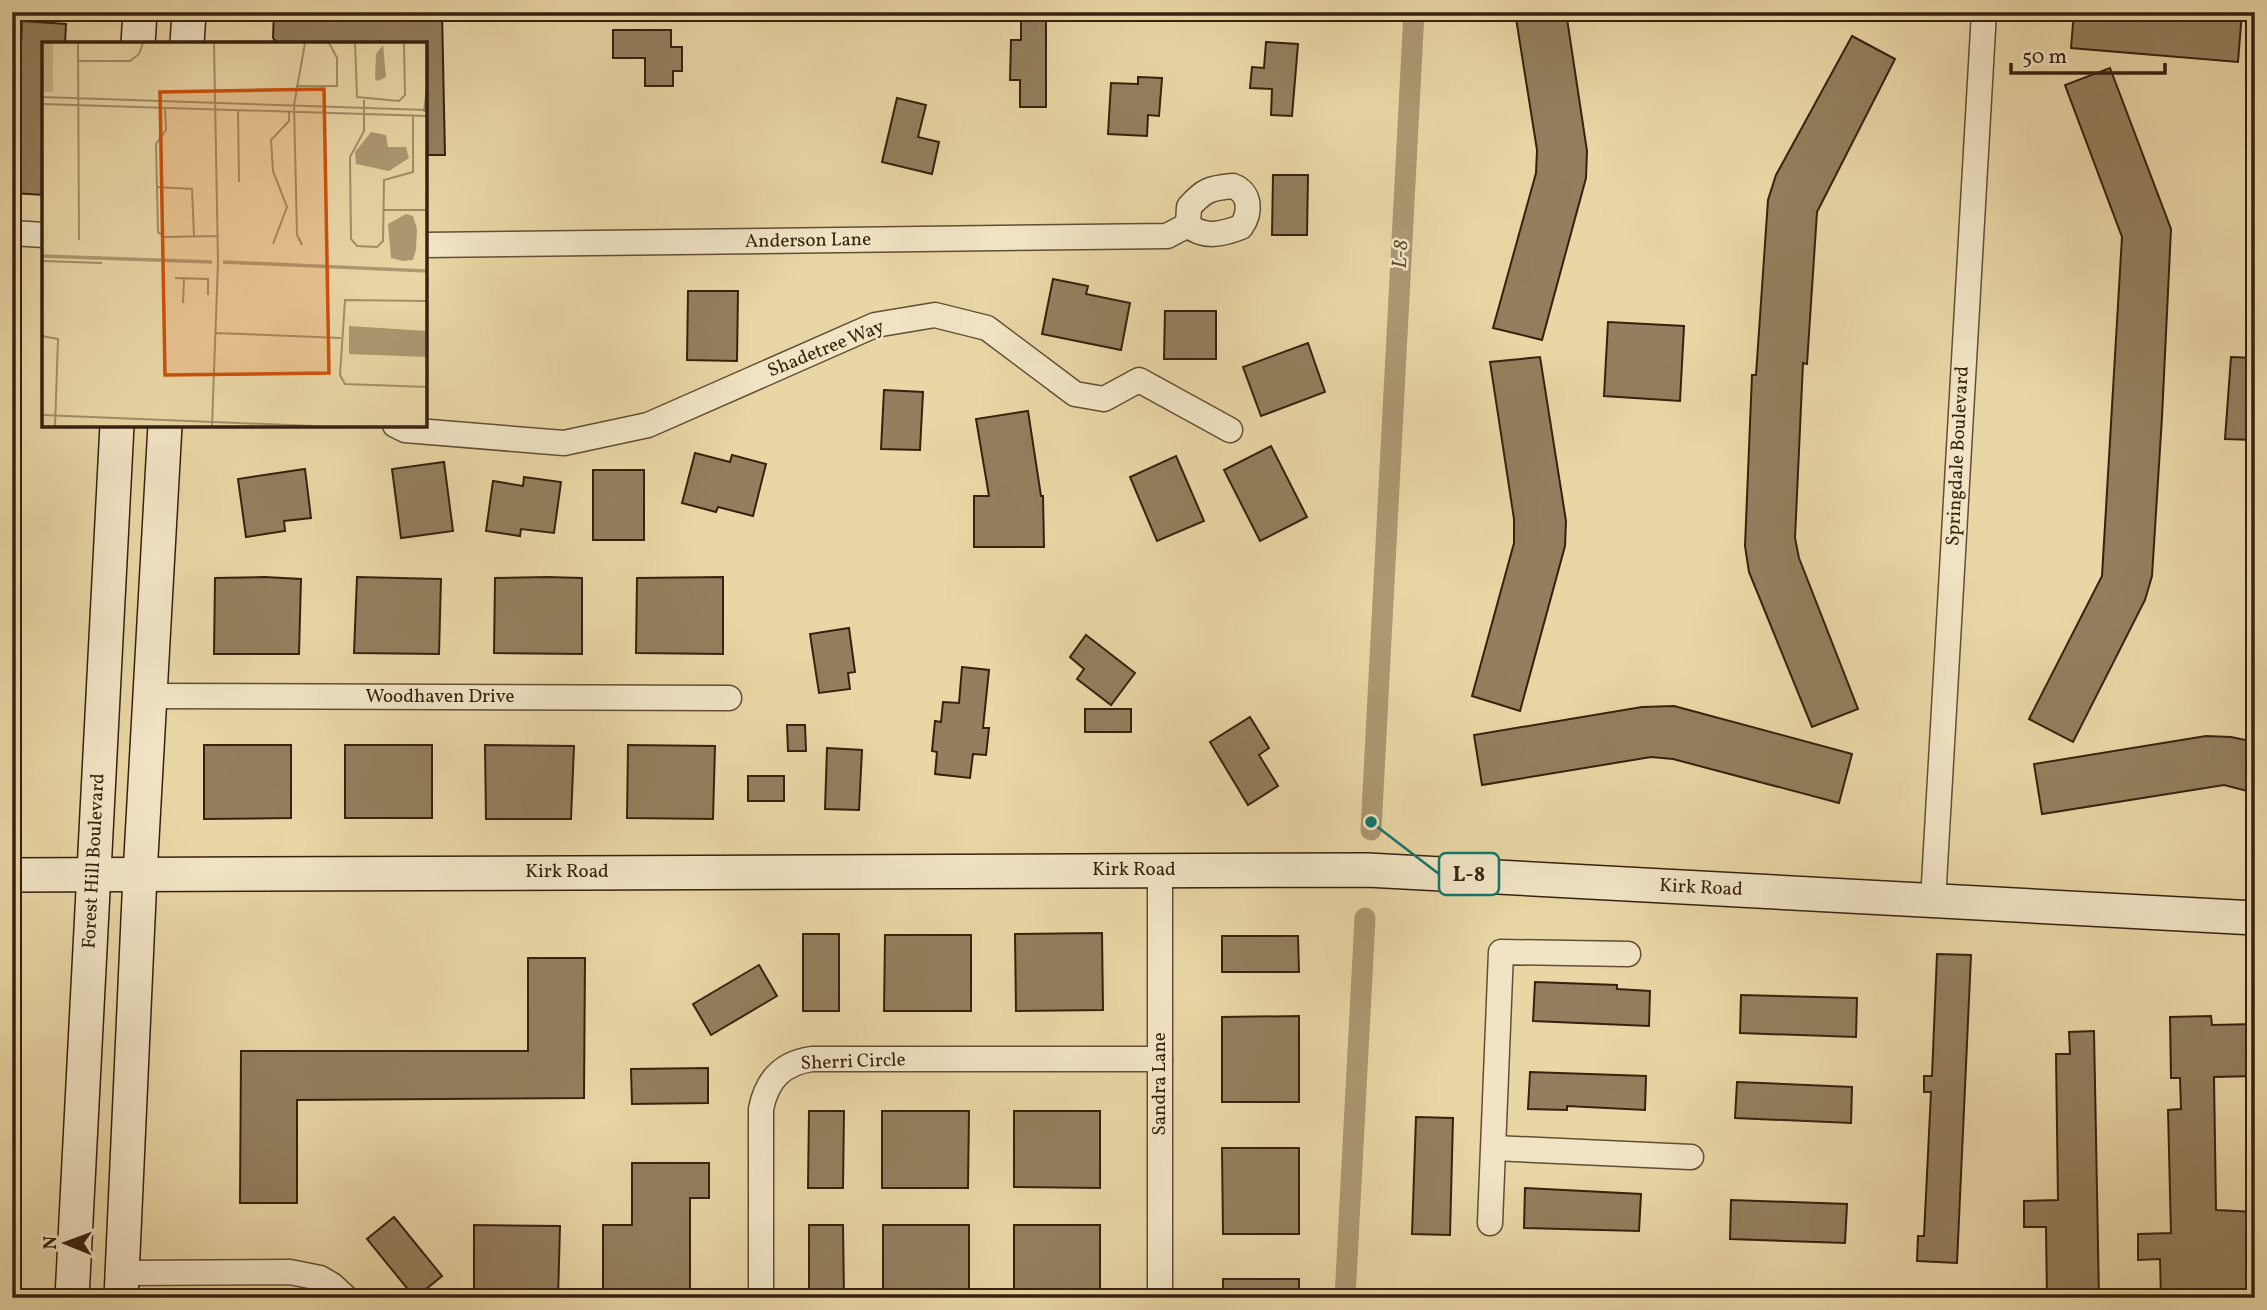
<svg xmlns="http://www.w3.org/2000/svg" width="2267" height="1310" font-family="Vollkorn,serif">
	<style>
		.lines { fill: none; stroke-linecap: round; stroke-linejoin: round }
		.canal { stroke: #ac9872; stroke-width: 21 }
		.building { fill: #937f5d; stroke: #362110; stroke-width: 2 }
		.street-casing { stroke: #634e35; stroke-width: 27 }
		.secondary-casing { stroke: #362110; stroke-width: 36 }
		.street { stroke: #f1e4c4; stroke-width: 24 }
		.secondary { stroke: #f1e4c4; stroke-width: 33 }
		.labels { text-anchor: middle; dominant-baseline: central; stroke-width: 5; stroke-linejoin: round; paint-order: stroke }
		.street-label { font-size: 19px; fill: #362110; stroke: #f1e4c4 }
		.water-label { font-size: 21px; font-style: italic; fill: #5f4b32; stroke: #f1e4c4 }
		.inset-river { fill: none; stroke: #ac9872; stroke-width: 3.5 }
		.inset-road { fill: none; stroke: #a18e69; stroke-width: 2 }
		.view { fill: #cd510d; fill-opacity: 0.15; stroke: #cd510d; stroke-width: 3.5 }
		.inset-edge { fill: none; stroke: #362110; stroke-width: 3.5 }
		.leader { fill: none; stroke: #0f766e; stroke-width: 2.5 }
		.callout-dot { fill: #0f766e; stroke: #f1e4c4; stroke-width: 2.5 }
		.callout { fill: #f1e4c4; stroke: #0f766e; stroke-width: 2.5 }
		.callout-label { font-size: 21px; text-anchor: middle; font-weight: bold; fill: #362110 }
	</style>
	<rect width="100%" height="100%" fill="#e9d6a5"/>
	<filter id="stains"><feTurbulence type="fractalNoise" baseFrequency=".00286" numOctaves="4"/><feColorMatrix values="0 0 0 0 .2 0 0 0 0 .09 0 0 0 0 .02 0 0 0 .5 -.17"/></filter>
	<radialGradient id="worn" r=".72"><stop offset=".6" stop-color="#630" stop-opacity="0"/><stop offset="1" stop-color="#630" stop-opacity=".3"/></radialGradient>
	<g class="lines">
		<g class="canal">
			<path d="M1371 830 1414 12"/>
			<path d="M1345 1298 1365 918"/>
		</g>
	</g>
	<g class="building">
		<path d="M274 12H442L445 155H425V44H278L273 38Z"/>
		<path d="M1515 12H1566L1587 151 1586 178 1542 340 1493 328 1536 173 1537 150Z"/>
		<path d="M2074 12H2242L2238 62 2071 48Z"/>
		<path d="M1021 13H1046V107H1020V80H1010L1011 40H1021Z"/>
		<path d="M22 21 66 24 65 44H44V195L12 193 15 143H17Z"/>
		<path d="M613 30H671V47H682V71H673V86H645V58H613Z"/>
		<path d="M1852 36 1895 59 1817 212 1807 364 1803 363 1795 538 1799 558 1858 709 1812 727 1749 572 1745 546 1752 375H1756L1768 200 1776 175Z"/>
		<path d="M1266 42 1298 44 1292 116 1271 115 1272 89 1250 88 1252 67 1264 68Z"/>
		<path d="M2110 68 2171 229 2162 417 2152 576 2145 600 2073 742 2029 719 2102 576 2122 237 2065 85Z"/>
		<path d="M1138 77 1162 78 1159 116 1148 115 1147 136 1108 134 1111 83 1138 84Z"/>
		<path d="M897 98 926 105 918 137 939 142 932 174 882 162Z"/>
		<path d="M1273 175H1308L1307 235H1272Z"/>
		<path d="M1053 279 1088 286 1086 294 1130 303 1121 350 1042 334Z"/>
		<path d="M688 291H738L737 361 687 360Z"/>
		<path d="M1165 311H1216V359H1164Z"/>
		<path d="M1608 322 1684 326 1680 401 1604 396Z"/>
		<path d="M1308 343 1325 392 1261 416 1243 367Z"/>
		<path d="M1540 357 1566 521 1565 546 1520 711 1472 696 1514 543V519L1490 362Z"/>
		<path d="M2231 357 2255 358V440L2225 439Z"/>
		<path d="M884 390 923 392 920 450 881 449Z"/>
		<path d="M1028 411 1041 496H1043L1044 547H974V496H989L976 419Z"/>
		<path d="M1271 446 1307 517 1260 541 1224 470Z"/>
		<path d="M695 453 730 462 732 455 766 464 753 516 718 507 716 512 682 503Z"/>
		<path d="M1176 456 1204 521 1157 541 1130 477Z"/>
		<path d="M444 462 453 531 401 538 392 469Z"/>
		<path d="M305 469 311 518 284 521 285 531 246 537 238 479Z"/>
		<rect x="593" y="470" width="51" height="70"/>
		<path d="M524 477 561 482 554 533 521 529 520 536 486 531 493 481 523 486Z"/>
		<path d="M265 577 301 579 299 654H214L215 578Z"/>
		<path d="M357 577 441 579 439 654 354 653Z"/>
		<path d="M547 577 582 578V654L494 653 495 578Z"/>
		<path d="M723 577V654L636 653 637 578Z"/>
		<path d="M849 628 855 672 848 673 850 689 819 693 810 634Z"/>
		<path d="M1086 635 1135 673 1111 705 1077 679 1084 669 1070 657Z"/>
		<path d="M962 667 989 670 983 728H989L986 755 973 754 970 778 935 774 937 752 932 751 935 721 941 722 943 702 959 703Z"/>
		<path d="M1674 706 1852 754 1839 803 1673 759 1651 757 1482 785 1474 735 1642 707Z"/>
		<rect x="1085" y="709" width="46" height="23"/>
		<path d="M1250 717 1269 748 1259 755 1278 786 1248 805 1210 742Z"/>
		<path d="M787 725H805L806 751H788Z"/>
		<path d="M2206 736 2231 737 2255 742V793L2224 785 2042 814 2034 764Z"/>
		<path d="M204 745H291V818L204 819Z"/>
		<rect x="345" y="745" width="87" height="73"/>
		<path d="M485 745 574 746 571 819H486Z"/>
		<path d="M628 745 715 746 713 819 627 818Z"/>
		<path d="M827 748 862 750 859 810 825 809Z"/>
		<rect x="748" y="776" width="36" height="25"/>
		<path d="M1102 933 1103 1010 1016 1011 1015 934Z"/>
		<rect x="803" y="934" width="36" height="77"/>
		<path d="M885 935H971V1011H884Z"/>
		<path d="M1222 936H1298L1299 972H1222Z"/>
		<path d="M1937 954 1971 955 1957 1263 1917 1261 1918 1236H1924L1931 1092H1924V1076H1932Z"/>
		<path d="M528 958H585L584 1098 297 1100V1203H240L241 1051H528Z"/>
		<path d="M759 965 777 996 711 1035 693 1004Z"/>
		<path d="M1535 982 1617 985V989L1650 991 1649 1026 1533 1021Z"/>
		<path d="M1741 995 1857 998 1856 1037 1740 1033Z"/>
		<path d="M1299 1016V1102H1222V1017Z"/>
		<path d="M2211 1016 2212 1025 2255 1024V1076L2214 1077 2216 1210 2255 1212V1293L2218 1291V1298H2161L2160 1259 2138 1260V1234L2171 1233 2168 1110 2181 1109 2180 1078H2171L2170 1017Z"/>
		<path d="M2094 1031 2099 1298H2047L2046 1227H2024V1201L2058 1200 2056 1054H2070L2069 1032Z"/>
		<path d="M708 1068V1103L632 1104 631 1069Z"/>
		<path d="M1530 1072 1646 1076 1645 1110 1567 1106V1110L1528 1109Z"/>
		<path d="M1737 1082 1852 1087 1851 1123 1735 1118Z"/>
		<path d="M809 1111H844L843 1188H808Z"/>
		<path d="M882 1111H969L968 1188H882Z"/>
		<path d="M1014 1111H1100V1188L1014 1187Z"/>
		<path d="M1416 1117 1453 1118 1450 1235 1412 1234Z"/>
		<path d="M1222 1148H1299V1234H1223Z"/>
		<path d="M632 1163H709V1198H690V1298H603V1225H632Z"/>
		<path d="M1525 1188 1641 1194 1639 1231 1524 1228Z"/>
		<path d="M1731 1200 1847 1204 1845 1243 1730 1239Z"/>
		<path d="M394 1217 442 1276 415 1298 367 1239Z"/>
		<path d="M474 1225 560 1226 558 1298H474Z"/>
		<path d="M809 1225H843L844 1298H809Z"/>
		<rect x="883" y="1225" width="86" height="73"/>
		<rect x="1014" y="1225" width="86" height="73"/>
		<rect x="1223" y="1279" width="76" height="19"/>
	</g>
	<g class="lines">
		<defs>
			<g id="street">
				<path d="M1233 186C1251 193 1251 213 1241 227 1223 234 1204 239 1188 225L1189 207C1204 190 1210 188 1233 186Z"/>
				<path d="M12 233 44 235"/>
				<path d="M425 245 1167 236 1188 225"/>
				<path d="M395 425 405 430 564 443 648 425 875 325 935 315 987 328 1075 394 1104 399 1139 380 1230 430"/>
				<path d="M150 696 729 698"/>
				<path d="M1160 870V1298"/>
				<path d="M1933 901 1984 12"/>
				<path d="M1494 1148 1691 1157"/>
				<path d="M1490 1223 1501 952 1628 954"/>
				<path d="M122 1273 290 1272 320 1278 332 1285 346 1298"/>
				<path d="M761 1298V1109C767 1079 783 1063 812 1059H1160"/>
			</g>
			<g id="secondary">
				<path d="M138 44 140 12"/>
				<path d="M187 44 189 12"/>
				<path d="M12 875 1367 870 2255 918"/>
				<path d="M72 1298 117 425"/>
				<path d="M121 1298 140 875 165 425"/>
			</g>
		</defs>
		<use href="#street" class="street-casing"/>
		<use href="#secondary" class="secondary-casing"/>
		<use href="#street" class="street"/>
		<use href="#secondary" class="secondary"/>
	</g>
	<g class="labels">
		<g class="street-label">
			<text transform="translate(808 241) rotate(-1)">Anderson Lane</text>
			<text transform="translate(826 349) rotate(-22)">Shadetree Way</text>
			<text transform="translate(1958 456) rotate(-87)">Springdale Boulevard</text>
			<text x="440" y="697">Woodhaven Drive</text>
			<text transform="translate(94 861) rotate(-87)">Forest Hill Boulevard</text>
			<text x="1134" y="870">Kirk Road</text>
			<text x="567" y="872">Kirk Road</text>
			<text transform="translate(1701 888) rotate(3)">Kirk Road</text>
			<text transform="translate(853 1062) rotate(-2)">Sherri Circle</text>
			<text transform="translate(1160 1084) rotate(-90)">Sandra Lane</text>
		</g>
		<g class="water-label">
			<text transform="translate(1401 254) rotate(-87)">L-8</text>
		</g>
	</g>
	<g transform="translate(42 42)">
		<rect width="385" height="385" fill="#e9d6a5"/>
		<path d="M0 1H11V50H0Z" fill="#cbb78c"/>
		<path d="M341 3 344 35 336 39 333 37 334 12ZM329 90 344 93 346 105H364L367 116 347 129 314 122 313 110ZM364 172 371 174 375 187 374 208 371 218 361 219 349 216 346 182ZM307 284 385 289V315L307 312Z" fill="#ac9872"/>
		<path class="inset-river" d="M0 214 170 220M181 220 385 229"/>
		<path class="inset-road" d="M36 1 37 198M313 1 315 55 357 59 363 53 362 1M35 19H88L97 12 101 1M254 44H295V16L287 1M0 55 385 68M322 58V89L308 115 309 197 315 204 335 205 341 199 342 138 371 130V74M0 62 385 74M123 65 124 88 114 102 116 190 122 195 176 194M196 67 197 140M382 70 385 45M115 145 150 147 152 194M341 168H385M257 196 260 203 255 193 252 63 263 1M231 202 245 165 231 129 229 98 247 79V69M0 219 60 221M133 236 166 237V253M385 259 303 258 298 333 303 342 385 345M141 261 142 236M174 291 299 296M0 294 16 297 13 384M0 373 271 384M170 384 176 220 172 1"/>
		<path class="view" d="M282 47 287 331 123 333 118 50Z"/>
		<rect width="385" height="385" class="inset-edge"/>
	</g>
	<path class="leader" d="M1371 822L1439 874"/>
	<circle class="callout-dot" cx="1371" cy="822" r="7"/>
	<rect class="callout" x="1439" y="853" width="60" height="42" rx="7"/>
	<g class="callout-label">
		<text x="1469" y="881">L-8</text>
	</g>
	<rect width="2267" height="1310" fill="none" stroke="#e9d6a5" stroke-width="42"/>
	<rect x="14" y="14" width="2239" height="1282" fill="none" stroke="#362110" stroke-width="3.5"/>
	<rect x="21" y="21" width="2225" height="1268" fill="none" stroke="#362110" stroke-width="2"/>
	<g transform="translate(66 1243) rotate(271)" stroke="#f1e4c4" stroke-width="5" paint-order="stroke">
	<path d="M0-5L12 26L0 18L-12 26Z" fill="#362110"/>
	<text y="-10" font-size="19" font-weight="bold" text-anchor="middle" fill="#362110">N</text>
	</g>
	<path d="M2011 63v10h154v-10" fill="none" stroke="#362110" stroke-width="3.5"/>
	<text x="2022" y="63" font-size="21" fill="#362110" stroke="#f1e4c4" stroke-width="5" paint-order="stroke">50 m</text>
	<rect width="100%" height="100%" filter="url(#stains)"/>
	<rect width="100%" height="100%" fill="url(#worn)"/>
</svg>
